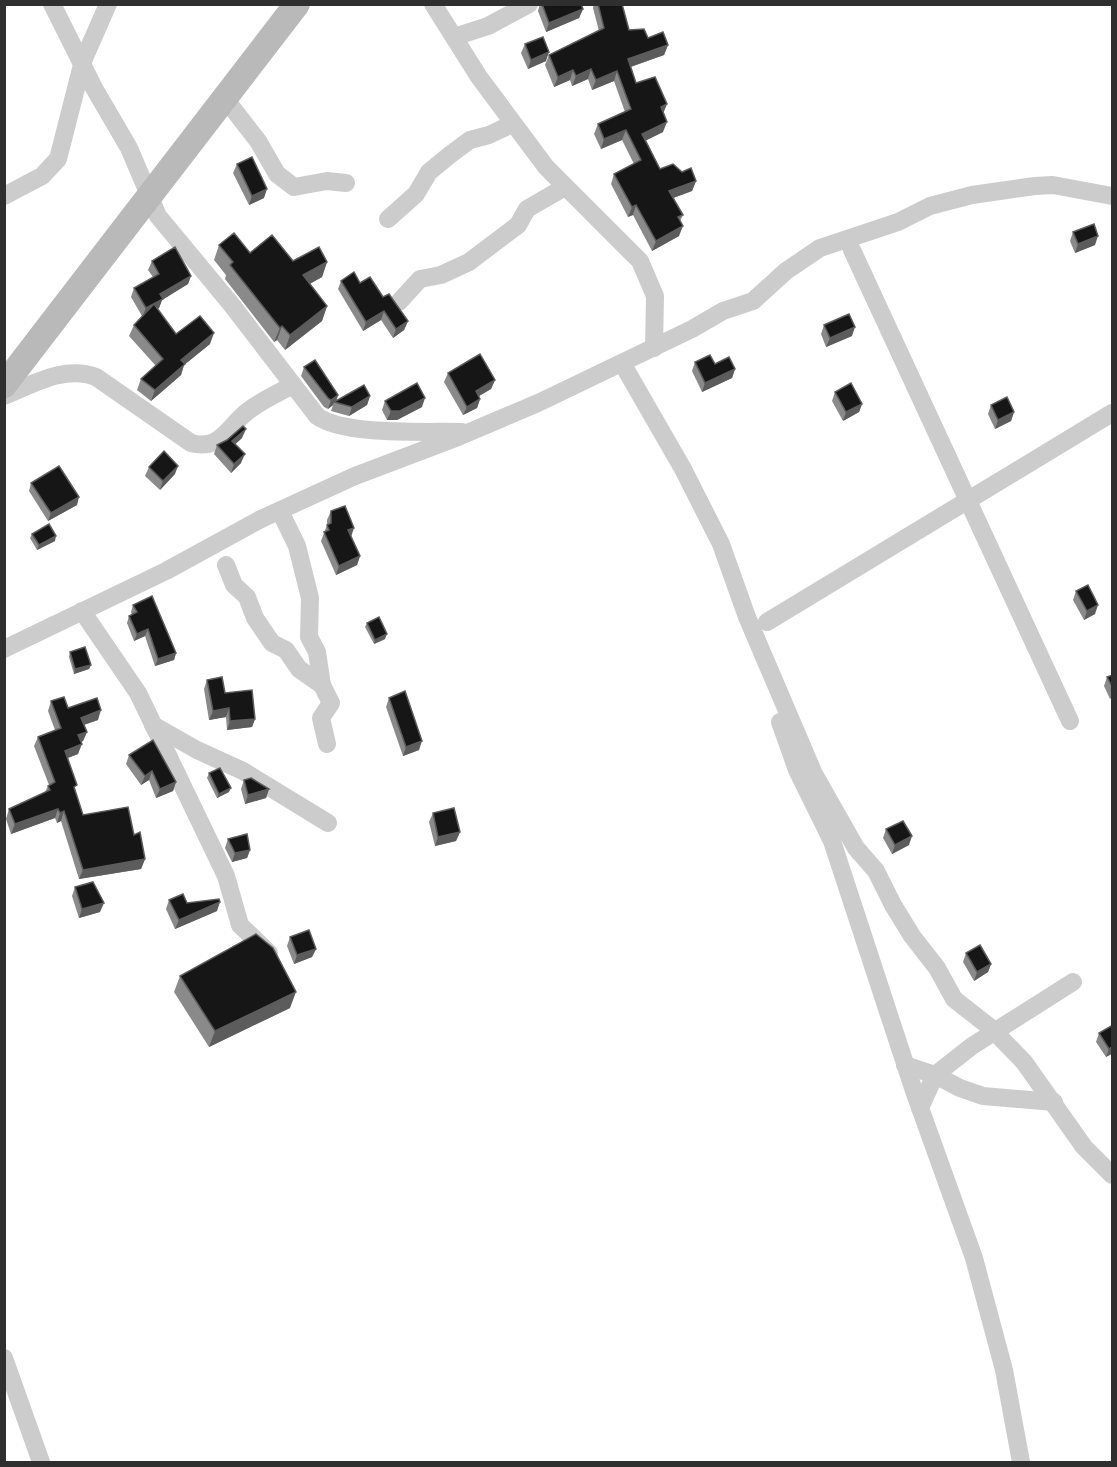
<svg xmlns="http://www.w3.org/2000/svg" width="1117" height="1467" font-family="Manrope,sans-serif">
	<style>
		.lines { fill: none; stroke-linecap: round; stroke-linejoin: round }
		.street { stroke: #ccc; stroke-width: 18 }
		.secondary { stroke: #b9b9b9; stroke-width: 26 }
		.wall { fill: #8a8a8a }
		.shaded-wall { fill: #5c5c5c }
		.building { fill: #161616; stroke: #5c5c5c; stroke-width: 1.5 }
	</style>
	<rect width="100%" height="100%" fill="#fff"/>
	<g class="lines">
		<g class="street">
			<path d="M52 4 94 88 129 148 158 216 231 304 317 416C344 436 426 431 462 432"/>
			<path d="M433 4 479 77 546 167 640 261 655 296 654 348"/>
			<path d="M454 37 488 26 529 4"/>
			<path d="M221 103 230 105 258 141 277 174 294 187 327 181 346 183"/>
			<path d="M4 196 42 176 58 159 83 61 108 4"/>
			<path d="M388 219 416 194 429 172 451 154 470 140 489 135 512 124"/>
			<path d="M852 250 1070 721"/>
			<path d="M399 302 420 279 441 275 469 262 518 225 527 209 565 187"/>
			<path d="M622 363 683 469 721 544 747 617 814 774 856 848 876 871 893 905 912 936 937 968 954 999 991 1028 1024 1062 1084 1147 1112 1175"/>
			<path d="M4 396C34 384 65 365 96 377L191 443C221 451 228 426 248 411 262 400 278 393 293 385"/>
			<path d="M280 511 297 546 310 598 309 637 317 652 322 685"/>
			<path d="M226 565 234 585 247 597 255 618 272 643 286 650 299 669 322 685 331 703 321 718 327 744"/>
			<path d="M82 611 138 693 226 876 240 925 269 953"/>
			<path d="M767 622 1112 413"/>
			<path d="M4 649 166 571 261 519 355 476 458 437 538 403 692 329 723 311 753 301 786 271 820 248 898 222 930 206 972 195 1035 186 1053 185 1112 196"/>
			<path d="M780 722 797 770 832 841 914 1091 974 1258 1004 1370 1021 1462"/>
			<path d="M153 725 197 750 243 771 328 823"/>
			<path d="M905 1065 935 1075 972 1046 1073 982"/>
			<path d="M920 1108 935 1075 960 1088 983 1096 1054 1102"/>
			<path d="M4 1358 41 1462"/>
		</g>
		<path class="secondary" d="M4 385 297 4"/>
	</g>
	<g class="wall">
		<path d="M540 4H581L583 9 579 18 546 32 538 11Z"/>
		<path d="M594 4H622L629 30 668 45 664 55 631 67 636 83 663 114V132L646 140 660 169 682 172 696 181 692 191 673 198 683 215 680 221 679 236 652 251 633 215 628 217 611 184 614 174 634 164 622 140 601 149 594 134 598 124 625 112 614 81 592 90 588 79 572 86 570 80 554 87 545 65 549 55 599 31 593 8Z"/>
		<path d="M525 44 546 61 528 69 521 53Z"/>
		<path d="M237 164 264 198 249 205 233 173Z"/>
		<path d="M1073 232 1095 245 1075 253 1070 241Z"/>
		<path d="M219 245 293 261 327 262 322 277 310 284 327 306 322 321 285 350 277 340 274 342 225 279 226 275 214 260Z"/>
		<path d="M152 261 191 276 188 284 162 300 159 308 157 309 176 334 210 344 184 365 181 375 151 401 137 390 141 379 156 366 129 336 134 325 142 316 131 297 134 288 153 277 148 270Z"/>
		<path d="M341 281 383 297 408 321 404 330 393 338 381 320 363 331 338 289Z"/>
		<path d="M824 325 852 336 826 347 821 334Z"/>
		<path d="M695 362 735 369 732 378 702 392 692 371Z"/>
		<path d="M304 367 338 395 336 401 370 396 367 405 349 416 331 411 333 405 328 409 324 407 301 376Z"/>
		<path d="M448 373 495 380 491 389 479 396 480 399 477 408 463 415 444 382Z"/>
		<path d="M835 392 862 404 859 412 843 421 832 401Z"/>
		<path d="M385 401 422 407 397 420H387L382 410Z"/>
		<path d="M991 405 1014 412 1011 421 995 429 988 414Z"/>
		<path d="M242 438 235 444 241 463 231 473 214 454 217 445Z"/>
		<path d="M149 467 175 474 160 490 145 476Z"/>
		<path d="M31 483 77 505 48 521 29 491Z"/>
		<path d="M331 511 351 536 360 556 357 565 336 575 321 541 327 525V520Z"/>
		<path d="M32 534 55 541 37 550 30 538Z"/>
		<path d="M1076 591 1095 614 1084 620 1073 600Z"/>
		<path d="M133 605 176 653 174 660 155 666 145 636 134 641 127 623 129 616 132 615 131 612Z"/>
		<path d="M367 623 385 639 374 644 365 627Z"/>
		<path d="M70 652 91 665 89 669 74 674 69 657Z"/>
		<path d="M1113 675V697L1110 699 1104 686 1107 677Z"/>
		<path d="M207 680 225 693 255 719 252 727 227 730 226 717 209 720 204 689Z"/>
		<path d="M389 698 419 750 403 756 386 707Z"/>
		<path d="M51 701 98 720 84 725 87 732 83 741 81 742 78 754 68 758 75 791 83 815 134 835 145 859 141 869 79 879 61 821 57 823 55 818 11 834 6 819 9 809 45 792 48 786 49 785 34 746 38 737 55 730 48 711Z"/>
		<path d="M129 755 176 782 173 791 156 798 149 780 141 785 126 764Z"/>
		<path d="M209 773 229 792 217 798 207 778Z"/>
		<path d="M244 780 269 789 266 798 245 804 241 789Z"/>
		<path d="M433 813 460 832 456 841 435 846 429 822Z"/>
		<path d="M886 829 909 845 892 854 883 838Z"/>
		<path d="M228 839 250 850 247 858 232 862 225 848Z"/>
		<path d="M75 887 100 912 79 918 72 896Z"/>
		<path d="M169 900 187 903 217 911 175 929 166 909Z"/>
		<path d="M290 937 316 949 312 957 294 964 287 946Z"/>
		<path d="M966 953 991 964 988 972 974 981 963 962Z"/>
		<path d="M180 976 290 1008 209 1047 174 992Z"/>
		<path d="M1113 1025V1053L1106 1057 1096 1042 1099 1033Z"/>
	</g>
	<g class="shaded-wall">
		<path d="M583 9 579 18 546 32 549 23Z"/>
		<path d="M668 45 664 55 624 69 628 59Z"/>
		<path d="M549 52 546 61 528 69 531 60Z"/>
		<path d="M591 69 588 79 572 86 576 76Z"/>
		<path d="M573 70 570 80 554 87 558 77Z"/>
		<path d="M617 71 614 81 592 90 596 80Z"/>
		<path d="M667 104 663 114 661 107Z"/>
		<path d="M667 122 663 132 639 144 642 134Z"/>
		<path d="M626 130 622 140 601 149 604 139Z"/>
		<path d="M696 181 692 191 665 201 669 191Z"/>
		<path d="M267 189 264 198 249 205 252 196Z"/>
		<path d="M636 205 633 215 628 217 632 207Z"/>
		<path d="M683 226 679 236 652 251 656 241Z"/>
		<path d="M1098 236 1095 245 1075 253 1078 244Z"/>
		<path d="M327 262 322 277 298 290 303 275Z"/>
		<path d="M191 276 188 284 162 300 159 308 142 317 146 308 160 294Z"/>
		<path d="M327 306 322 321 285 350 290 335Z"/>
		<path d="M384 311 381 320 363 331 366 322Z"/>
		<path d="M408 321 404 330 393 338 396 329Z"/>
		<path d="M282 326 277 340 274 342 280 328Z"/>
		<path d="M855 327 852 336 826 347 830 338Z"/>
		<path d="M214 333 210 344 184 365 181 375 151 401 155 390 181 360Z"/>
		<path d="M735 369 732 378 702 392 705 383Z"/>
		<path d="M495 380 491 389 472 400 476 391Z"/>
		<path d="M338 395 336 402H334L333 405 328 409 331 400Z"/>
		<path d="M370 396 367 405 349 416 352 407Z"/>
		<path d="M425 398 422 407 397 420H387L391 411Z"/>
		<path d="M480 399 477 408 463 415 467 407Z"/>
		<path d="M862 404 859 412 843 421 846 412Z"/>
		<path d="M1014 412 1011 421 995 429 998 420Z"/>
		<path d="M246 429 242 438 229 450 232 441Z"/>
		<path d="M245 454 241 463 231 473 234 464Z"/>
		<path d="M178 466 175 474 160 490 163 481Z"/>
		<path d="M79 497 77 505 48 521 51 513Z"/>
		<path d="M354 528 351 537 348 530Z"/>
		<path d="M56 536 55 541 37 550 39 545Z"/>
		<path d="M360 556 357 565 336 575 339 566Z"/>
		<path d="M1098 605 1095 614 1084 620 1087 611Z"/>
		<path d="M148 629 145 636 134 641 137 634Z"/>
		<path d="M387 634 385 639 374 644 375 640Z"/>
		<path d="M176 653 174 660 155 666 158 659Z"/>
		<path d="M91 665 89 669 74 674 75 669Z"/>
		<path d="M229 708 226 717 209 720 213 711Z"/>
		<path d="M101 710 98 720 77 727 81 718Z"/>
		<path d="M255 719 252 727 227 730 230 721Z"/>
		<path d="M87 732 83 741 74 745 78 735Z"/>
		<path d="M422 741 419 750 403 756 406 747Z"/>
		<path d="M82 744 78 754 62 760 65 751Z"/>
		<path d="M152 771 149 780 141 785 145 776Z"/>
		<path d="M176 782 173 791 156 798 160 789Z"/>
		<path d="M231 788 229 792 217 798 219 794Z"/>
		<path d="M269 789 266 798 245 804 248 795Z"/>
		<path d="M58 809 55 818 11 834 15 824Z"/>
		<path d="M64 811 61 821 57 823 60 813Z"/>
		<path d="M460 832 456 841 435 846 438 837Z"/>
		<path d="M912 836 909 845 892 854 895 845Z"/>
		<path d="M250 850 247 858 232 862 235 853Z"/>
		<path d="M145 859 141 869 79 879 83 870Z"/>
		<path d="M220 902 217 911 175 929 179 920Z"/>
		<path d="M104 903 100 912 79 918 82 909Z"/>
		<path d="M316 949 312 957 294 964 297 955Z"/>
		<path d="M991 964 988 972 974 981 977 972Z"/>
		<path d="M296 992 290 1008 209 1047 215 1031Z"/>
		<path d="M1113 1046V1053L1106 1057 1109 1049Z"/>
	</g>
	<g class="building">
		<path d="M542 4H581L583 9 549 23Z"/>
		<path d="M598 4H622L629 30 644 29 648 38 663 32 668 45 628 59 636 83 655 77 667 104 661 107 667 122 642 134 660 169 673 164 682 172 691 168 696 181 669 191 683 215 678 217 683 226 656 241 636 205 632 207 614 174 641 160 626 130 604 139 598 124 631 109 617 71 596 80 591 69 576 76 573 70 558 77 549 55 604 28Z"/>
		<path d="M543 37 549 52 531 60 525 44Z"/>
		<path d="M252 157 267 189 252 196 237 164Z"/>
		<path d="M1094 224 1098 236 1078 244 1073 232Z"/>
		<path d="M234 233 250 253 272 235 293 261 319 247 327 262 303 275 327 306 290 335 282 326 280 328 230 265 233 262 219 245Z"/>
		<path d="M175 247 191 276 160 294 163 299 146 308 134 288 159 274 152 261Z"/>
		<path d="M354 272 360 283 370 277 383 297 389 294 408 321 396 329 384 311 366 322 341 281Z"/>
		<path d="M154 304 176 334 200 316 214 333 181 360 185 364 155 390 141 379 163 359 134 325Z"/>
		<path d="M849 314 855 327 830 338 824 325Z"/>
		<path d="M480 354 495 380 476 391 480 399 467 407 448 373Z"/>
		<path d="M710 355 715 364 729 357 735 369 705 383 695 362Z"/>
		<path d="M315 360 338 395 331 400 328 398 304 367Z"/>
		<path d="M417 383 425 398 400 411H391L385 401Z"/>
		<path d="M851 383 862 404 846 412 835 392Z"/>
		<path d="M364 385 370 396 352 407 334 402Z"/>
		<path d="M1007 397 1014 412 998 420 991 405Z"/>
		<path d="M243 426 246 429 232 441 245 454 234 464 217 445 227 440Z"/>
		<path d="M164 451 178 466 163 481 149 467Z"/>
		<path d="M59 466 79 497 51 513 31 483Z"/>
		<path d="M345 506 354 528 348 530 360 556 339 566 324 532 329 530 327 525 331 523V511Z"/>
		<path d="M49 524 56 536 39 545 32 534Z"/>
		<path d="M1088 585 1098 605 1087 611 1076 591Z"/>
		<path d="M152 596 176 653 158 659 148 629 137 634 129 616 137 612 133 605Z"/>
		<path d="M379 617 387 634 375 640 367 623Z"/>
		<path d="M85 647 91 665 75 669 70 652Z"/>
		<path d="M1113 675V688L1107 677Z"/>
		<path d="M222 677 225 693 252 690 255 719 230 721 229 708 213 711 207 680Z"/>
		<path d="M405 691 422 741 406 747 389 698Z"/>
		<path d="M64 697 68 708 97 698 101 710 81 718 87 732 78 735 82 744 65 751 77 785 74 787 83 815 128 807 134 835 140 832 145 859 83 870 64 811 60 813 58 809 15 824 9 809 50 790 48 786 55 782 38 737 61 728 51 701Z"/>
		<path d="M153 740 176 782 160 789 152 771 145 776 129 755Z"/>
		<path d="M220 768 231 788 219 794 209 773Z"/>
		<path d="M251 778 269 789 248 795 244 780Z"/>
		<path d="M454 808 460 832 438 837 433 813Z"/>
		<path d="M903 821 912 836 895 845 886 829Z"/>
		<path d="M247 834 250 850 235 853 228 839Z"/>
		<path d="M93 882 104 903 82 909 75 887Z"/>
		<path d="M183 894 187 903 219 899 220 902 179 920 169 900Z"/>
		<path d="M309 930 316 949 297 955 290 937Z"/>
		<path d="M256 934 273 948 296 992 215 1031 180 976Z"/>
		<path d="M980 945 991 964 977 972 966 953Z"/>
		<path d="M1113 1025V1046L1109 1049 1099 1033Z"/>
	</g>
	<rect width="1117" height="1467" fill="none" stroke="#2f2f2f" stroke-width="12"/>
</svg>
